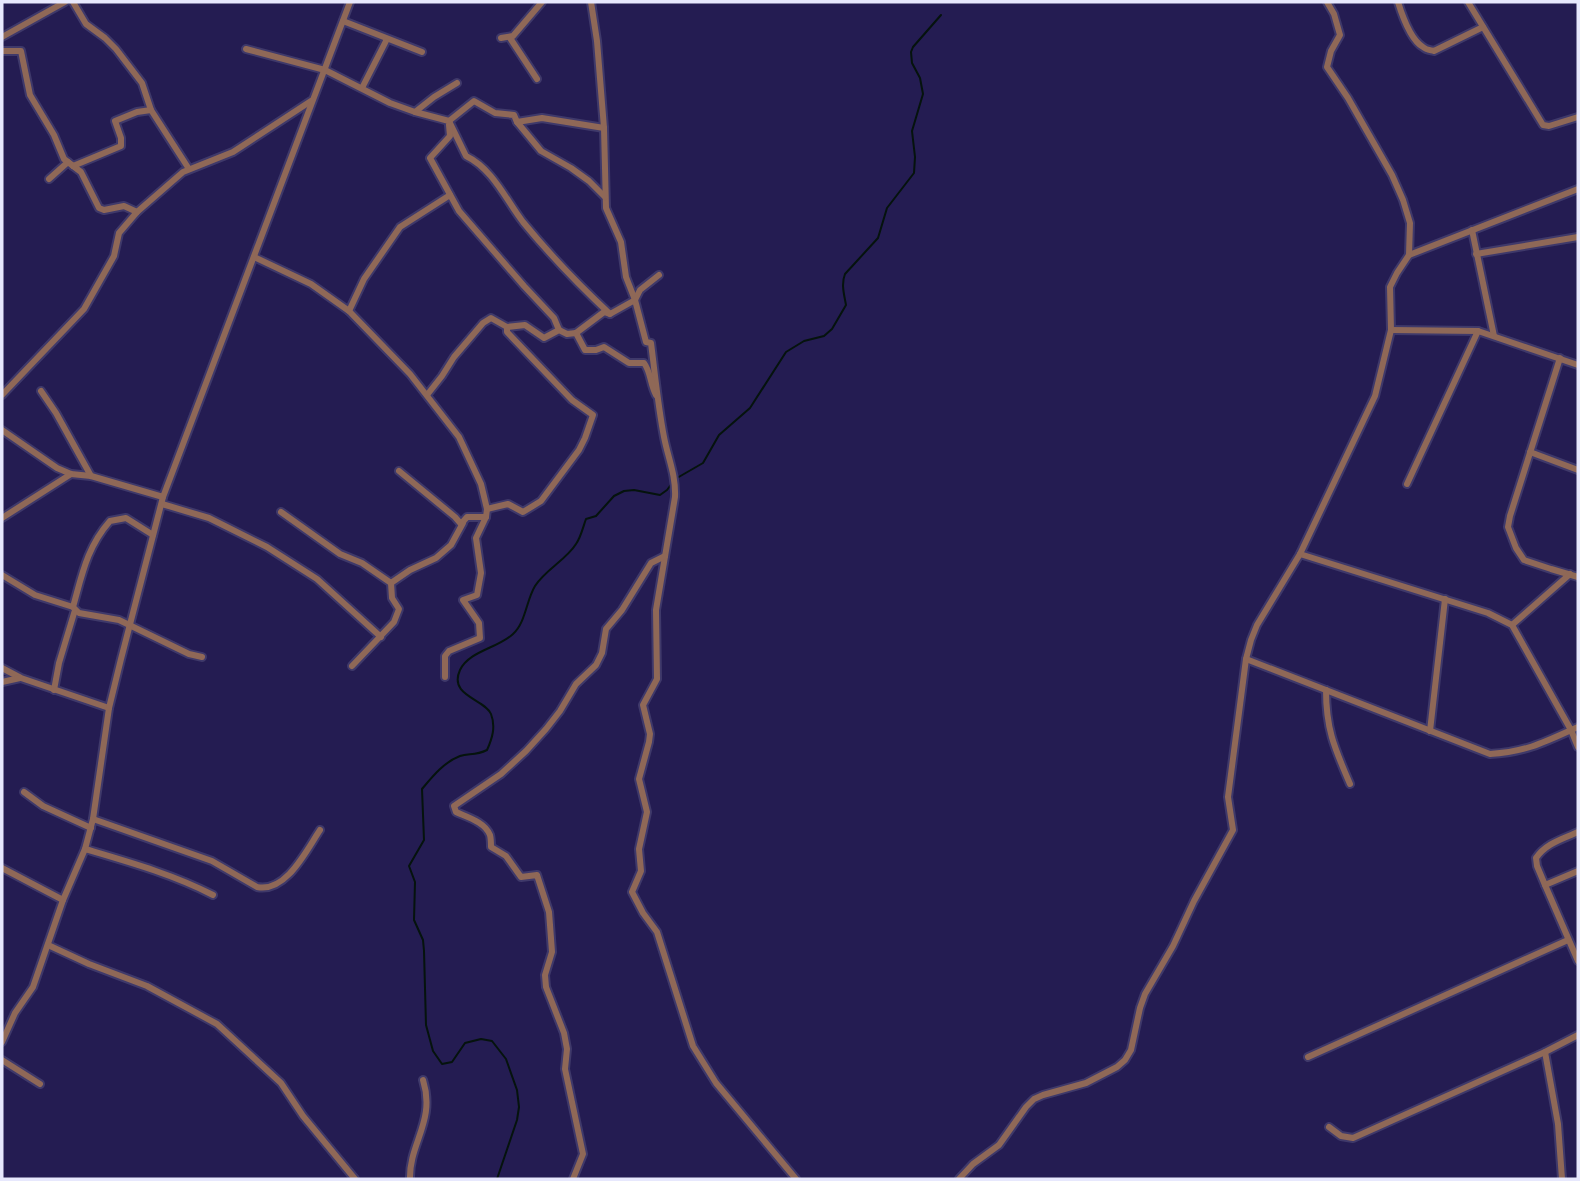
<svg xmlns="http://www.w3.org/2000/svg" width="1580" height="1181" font-family="'Noto Sans',sans-serif">
	<style>
		.lines { fill: none; stroke-linecap: round; stroke-linejoin: round }
		.stream { stroke: #05130d; stroke-width: 2 }
		.minor-casing { stroke: #3f396a; stroke-width: 10 }
		.minor { stroke: #8f6857; stroke-width: 6 }
	</style>
	<rect width="100%" height="100%" fill="#241c52"/>
	<g class="lines">
		<g class="stream">
			<path d="M677 478 703 463 719 435 750 408 786 352 804 341 824 336 832 329 846 305C844 294 841 284 845 274L878 238 887 208 914 173 915 157 912 131 923 94 920 78 912 63 911 52 913 47 941 15"/>
			<path d="M497 1179 517 1120 519 1107 517 1090 506 1059 492 1041 481 1039 465 1043 452 1062 442 1064 433 1051 426 1025 424 951 423 940 414 920 415 882 409 866 424 840 422 789C432 777 444 762 460 756 469 753 475 756 487 750 492 739 496 727 491 714 485 699 448 696 460 670 469 651 498 648 513 634 526 622 526 601 535 586 545 570 566 560 576 544 581 537 583 527 586 519L596 516 614 496 624 491 634 490 660 495 667 490 673 482"/>
		</g>
		<defs>
			<g id="minor">
				<path d="M73 2 86 24 105 38 116 49 142 83 151 110 189 169"/>
				<path d="M591 2 597 41 604 128 606 208 621 242 626 277 635 300 646 342 651 343C655 374 658 406 664 437 668 458 676 475 675 497L656 610 657 679 643 705 650 734 649 742 639 779 647 812 639 849 641 871 632 892 643 913 657 932 693 1046 716 1083 796 1179"/>
				<path d="M1398 2C1402 15 1411 40 1423 47 1426 50 1430 50 1434 51L1483 27"/>
				<path d="M1468 2 1543 125 1549 126 1578 117"/>
				<path d="M343 21 422 52"/>
				<path d="M2 37 65 2"/>
				<path d="M501 38 513 36 542 2"/>
				<path d="M510 38 537 79"/>
				<path d="M246 49 325 70 390 103 415 112"/>
				<path d="M2 51H21L30 95 54 135 64 159 81 172 99 208 104 210 124 206 137 212"/>
				<path d="M457 83 434 97 415 112 449 121 466 156C493 169 506 200 523 222 550 255 579 285 610 314"/>
				<path d="M362 88 387 39"/>
				<path d="M449 121 474 101 495 113 514 115 517 122 542 118 604 128"/>
				<path d="M517 122 541 151 571 168 589 181 605 197"/>
				<path d="M449 125 450 136 430 158 459 211 524 286 554 318 559 330"/>
				<path d="M73 166 121 146V138L115 121 137 112 151 110"/>
				<path d="M49 179 68 162"/>
				<path d="M1472 230 1494 336"/>
				<path d="M1476 254 1578 237"/>
				<path d="M1409 255 1578 189"/>
				<path d="M254 257 311 284 349 311 410 374 459 437 481 484 487 509 486 517 476 538 481 573 477 595 463 600 479 623 480 638 449 651 445 656V677"/>
				<path d="M349 311 364 279 400 227 450 195"/>
				<path d="M1391 330 1478 331 1578 365"/>
				<path d="M576 333 604 312 610 314 635 300 640 290 659 275"/>
				<path d="M1560 358 1510 516 1508 527 1516 548 1524 560 1551 569 1578 577"/>
				<path d="M41 391 56 413 91 476"/>
				<path d="M2 395 84 309 114 256 119 233 137 212 183 172 233 152 311 101"/>
				<path d="M427 395 442 376 454 357 483 323 491 318 507 327 525 325 544 338 559 330 567 334 576 333 585 350H596L604 347 629 363H644C651 372 650 384 656 395"/>
				<path d="M2 430 57 468 71 474 91 476 163 497"/>
				<path d="M1530 452 1578 470"/>
				<path d="M399 471 455 517 461 524 467 517H486"/>
				<path d="M1407 484 1478 331"/>
				<path d="M162 504 209 518 267 547 317 579 381 637"/>
				<path d="M487 509 508 504 523 512 541 501 579 450 585 438 593 415 572 400 507 332V327"/>
				<path d="M281 512 340 554 362 563 391 583"/>
				<path d="M2 518 71 474"/>
				<path d="M153 535 126 518 110 521C87 547 82 575 73 607L79 613 119 620 189 654 202 657"/>
				<path d="M1300 554 1488 613 1512 625 1571 730 1578 747"/>
				<path d="M2 575 35 595 73 607"/>
				<path d="M391 583 410 570 436 558 451 545 463 523"/>
				<path d="M1512 625 1570 574"/>
				<path d="M1246 659 1490 754C1526 752 1545 742 1578 727"/>
				<path d="M352 666 394 622 399 609 392 598 391 583"/>
				<path d="M2 668 21 678 109 708"/>
				<path d="M2 682 20 678"/>
				<path d="M54 690 59 663 75 610"/>
				<path d="M1326 690C1326 730 1335 749 1350 784"/>
				<path d="M1430 731 1445 599"/>
				<path d="M24 792 43 806 91 828"/>
				<path d="M93 819 212 861 257 887C286 893 306 851 320 830"/>
				<path d="M1578 832C1563 839 1546 843 1536 858L1537 866 1545 885 1578 961"/>
				<path d="M85 849C129 862 172 874 213 895"/>
				<path d="M2 868 63 900"/>
				<path d="M1545 885 1578 871"/>
				<path d="M48 945 89 964 147 986 217 1024 281 1083 303 1116 355 1179"/>
				<path d="M2 1042 15 1013 33 987 63 900 85 849 93 819 109 708 121 659 163 497 350 2"/>
				<path d="M1545 1052 1558 1124 1562 1179"/>
				<path d="M1308 1057 1568 940"/>
				<path d="M2 1060 40 1084"/>
				<path d="M1329 1127 1341 1136 1353 1138 1545 1052 1578 1035"/>
				<path d="M410 1179C409 1143 436 1121 423 1080"/>
				<path d="M573 1179 583 1154 565 1069 567 1049 564 1033 546 987 545 975 552 952 550 925 549 912 537 875 521 877 506 856 491 847C491 843 491 839 490 835 485 822 467 817 456 812L454 806 501 774 526 751 546 729 560 711 576 684 596 665 602 653 606 629 622 610 651 563 665 556"/>
				<path d="M959 1179 973 1164 999 1145 1026 1107 1034 1099 1043 1095 1086 1083 1117 1067 1125 1060 1131 1050 1140 1008 1145 994 1173 946 1194 901 1233 830 1228 797 1246 659 1251 640 1257 625 1300 554 1375 396 1391 330 1390 287 1397 273 1409 255 1410 223 1403 200 1392 175 1348 98 1327 67 1331 51 1340 35 1334 14 1327 2"/>
			</g>
		</defs>
		<use href="#minor" class="minor-casing"/>
		<use href="#minor" class="minor"/>
	</g>
	<rect width="1580" height="1181" fill="none" stroke="#e7e8fd" stroke-width="7"/>
</svg>
